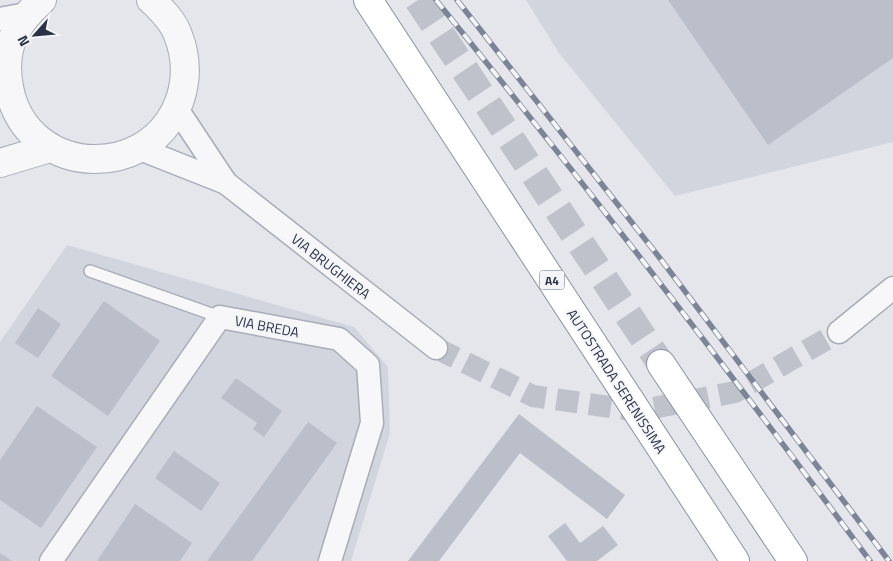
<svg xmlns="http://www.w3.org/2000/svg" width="893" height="561" font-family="'Titillium Web',sans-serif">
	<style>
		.built { fill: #d2d5de }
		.building { fill: #bbbfca }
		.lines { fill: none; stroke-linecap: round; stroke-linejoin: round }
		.minor-tunnel { stroke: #bfc2cb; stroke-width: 22; stroke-dasharray: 22 11; stroke-linecap: butt }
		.motorway-tunnel { stroke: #bfc2cb; stroke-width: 28; stroke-dasharray: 28 14; stroke-linecap: butt }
		.service-casing { stroke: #a9acb7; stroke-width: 14 }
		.minor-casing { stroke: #a9acb7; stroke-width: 25 }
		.tertiary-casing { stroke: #a9acb7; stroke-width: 30 }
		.motorway-casing { stroke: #8b92a3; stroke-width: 30 }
		.service { stroke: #f7f7fa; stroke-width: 11 }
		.minor { stroke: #f7f7fa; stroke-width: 22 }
		.tertiary { stroke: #f7f7fa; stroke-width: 28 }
		.motorway { stroke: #fff; stroke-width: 28 }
		.rail-casing { stroke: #7d8496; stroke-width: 5.5 }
		.rail { stroke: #f4f5f9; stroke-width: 4; stroke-dasharray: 11; stroke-linecap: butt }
		.labels { text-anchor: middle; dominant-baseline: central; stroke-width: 4; stroke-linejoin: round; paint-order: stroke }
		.shield { fill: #f4f5f9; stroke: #676c7b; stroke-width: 1 }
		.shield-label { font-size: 12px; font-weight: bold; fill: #2b3245 }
		.street-label { font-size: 14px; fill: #2b3245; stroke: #f4f5f9 }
	</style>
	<rect width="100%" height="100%" fill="#e4e6ec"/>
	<g class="built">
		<path d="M526 0H893V142L675 196 559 53Z"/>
		<path d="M67 245 354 327 388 367 390 433 351 561H0V342Z"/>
	</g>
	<g class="building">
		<path d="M668 0H893V58L768 145Z"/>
		<path d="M104 301 160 341 108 416 51 376Z"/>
		<path d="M38 308 61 324 38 358 15 343Z"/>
		<path d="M236 378 282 411 264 437 253 429 257 423 221 398Z"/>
		<path d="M37 406 97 447 41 528 0 500V460Z"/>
		<path d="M519 414 625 495 607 519 520 453 439 561H408Z"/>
		<path d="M308 422 337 443 252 561H207Z"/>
		<path d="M174 451 220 483 201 511 155 478Z"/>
		<path d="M135 504 192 543 180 561H97Z"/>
		<path d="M565 523 580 543 603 526 618 545 597 561H567L548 536Z"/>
		<path d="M0 553 12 561H0Z"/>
	</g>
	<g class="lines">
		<path class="minor-tunnel" d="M436 348 533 396 638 411 735 392 839 332"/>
		<path class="motorway-tunnel" d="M418 0 661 364"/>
		<defs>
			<path id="service" d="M90 271 220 317"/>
			<g id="minor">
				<path d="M0 19 26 14"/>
				<path d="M177 109 226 183"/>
				<path d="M140 149 226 183 436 348"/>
				<path d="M839 332 893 288"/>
				<path d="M51 561 220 317 339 339 368 365 372 423 330 561"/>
			</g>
			<g id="tertiary">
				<path d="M42 0C14 25 2 49 9 87 13 109 24 128 41 141 57 153 75 159 94 159 160 160 202 96 178 35 173 21 162 10 151 0"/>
				<path d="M0 163 50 148"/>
			</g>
			<g id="motorway">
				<path d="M368 0 735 561"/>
				<path d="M661 364 793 561"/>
			</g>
		</defs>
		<use href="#service" class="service-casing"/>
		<use href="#minor" class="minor-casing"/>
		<use href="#tertiary" class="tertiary-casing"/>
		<use href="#motorway" class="motorway-casing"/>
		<use href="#service" class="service"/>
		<use href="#minor" class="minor"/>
		<use href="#tertiary" class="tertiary"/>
		<use href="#motorway" class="motorway"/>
		<defs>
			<g id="rail">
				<path d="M436 0C585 184 729 370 870 561"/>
				<path d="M457 0 659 257 889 561"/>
			</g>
		</defs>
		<use href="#rail" class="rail-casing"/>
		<use href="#rail" class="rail"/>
	</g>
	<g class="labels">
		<rect class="shield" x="539.5" y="270.5" width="25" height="19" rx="4"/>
		<g class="shield-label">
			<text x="552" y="280">A4</text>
		</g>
		<g class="street-label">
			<text transform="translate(331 266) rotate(38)">VIA BRUGHIERA</text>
			<text transform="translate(267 326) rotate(11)">VIA BREDA</text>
			<text transform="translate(617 381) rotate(57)">AUTOSTRADA SERENISSIMA</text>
		</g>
	</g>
	<g transform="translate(35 35) rotate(243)" stroke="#f4f5f9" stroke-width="4" paint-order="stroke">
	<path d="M0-4L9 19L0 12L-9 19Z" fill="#2b3245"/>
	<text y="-8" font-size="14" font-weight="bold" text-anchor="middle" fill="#2b3245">N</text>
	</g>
</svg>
